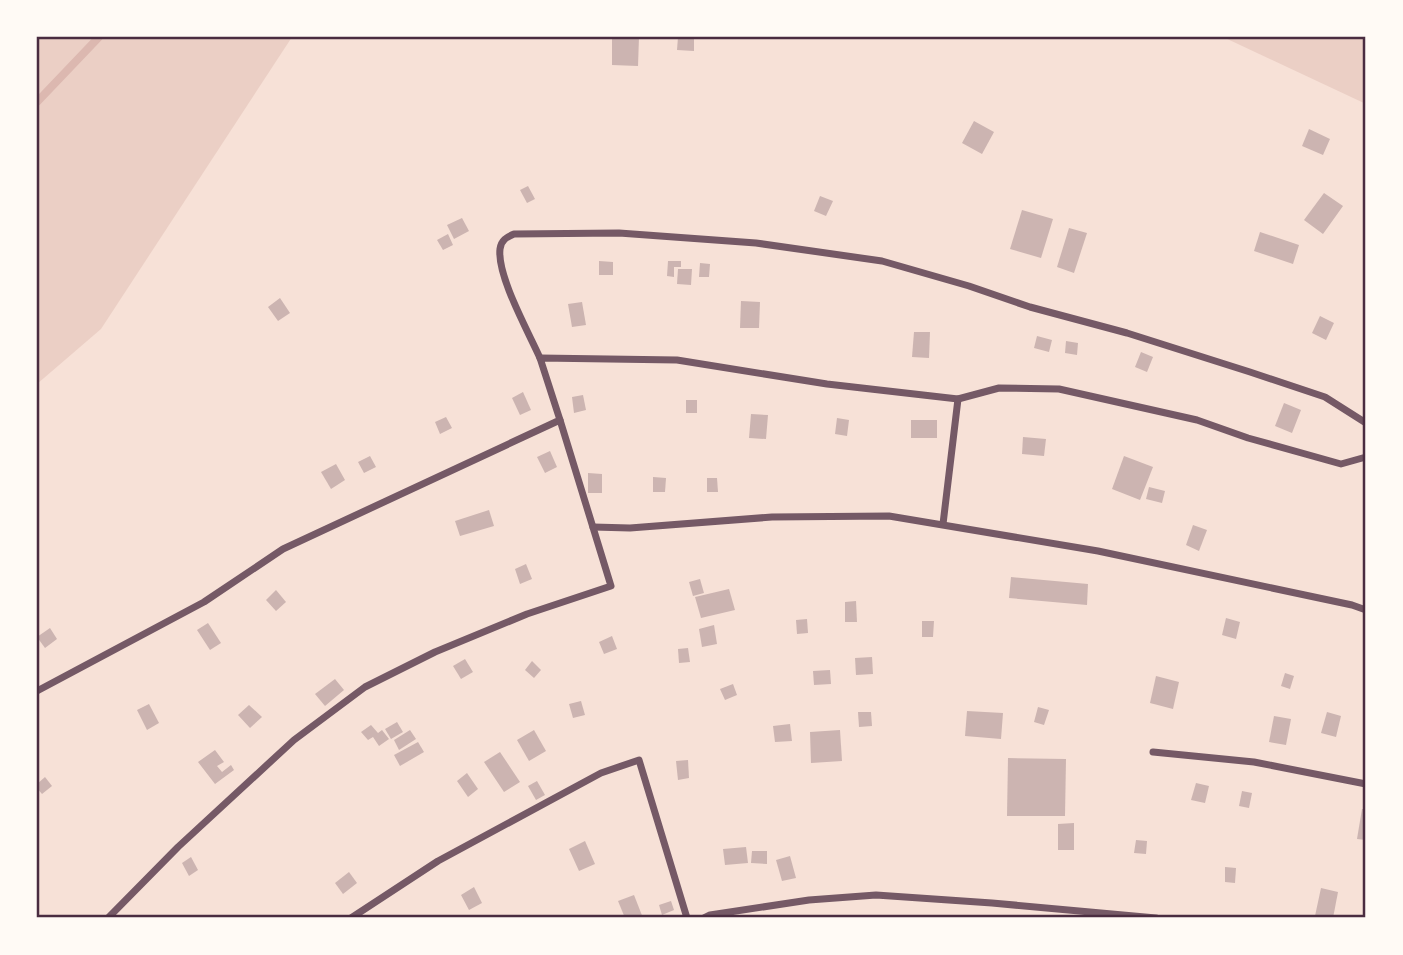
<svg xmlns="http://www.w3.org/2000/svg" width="1403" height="955" font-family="'Work Sans',sans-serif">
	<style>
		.green { fill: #ebcfc5 }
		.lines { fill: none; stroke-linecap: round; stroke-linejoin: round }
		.stream { stroke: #dcb8b0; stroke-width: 8 }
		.building { fill: #ccb4b1 }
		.minor { stroke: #755966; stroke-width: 7 }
		.neatline { fill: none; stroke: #4a2c40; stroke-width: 2.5 }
	</style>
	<rect width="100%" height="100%" fill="#f7e1d7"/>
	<g class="green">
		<path d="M37 37H292L101 329 37 384Z"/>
		<path d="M1223 37H1366V104Z"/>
	</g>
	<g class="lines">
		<path class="stream" d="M37 102 99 37"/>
	</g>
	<g class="building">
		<path d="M612 37H639L638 66 612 65Z"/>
		<path d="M678 37H694V51L677 50Z"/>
		<path d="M974 121 994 132 982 154 962 143Z"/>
		<path d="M1309 129 1330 139 1323 155 1302 146Z"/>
		<path d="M528 186 535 199 527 203 520 190Z"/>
		<path d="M1324 193 1343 206 1323 234 1304 220Z"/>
		<path d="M820 196 833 201 826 216 814 211Z"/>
		<path d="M1022 210 1053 219 1041 258 1010 249Z"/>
		<path d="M462 218 469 231 454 239 447 225Z"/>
		<path d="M1069 228 1087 233 1074 273 1057 267Z"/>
		<path d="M1260 232 1299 245 1293 264 1254 251Z"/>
		<path d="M448 234 453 245 443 250 437 240Z"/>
		<path d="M599 261 613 262V275H599Z"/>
		<path d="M668 261H681V267H674V277L667 276Z"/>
		<path d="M700 263 710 264 709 277H699Z"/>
		<path d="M678 269H692L691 285 677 284Z"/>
		<path d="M280 298 290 313 278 321 268 307Z"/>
		<path d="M741 301 760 302 759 328H740Z"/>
		<path d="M582 302 586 325 572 327 568 304Z"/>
		<path d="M1320 316 1334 323 1326 340 1312 333Z"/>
		<path d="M914 332H930L929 358 912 357Z"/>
		<path d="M1037 336 1052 340 1049 352 1034 348Z"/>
		<path d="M1066 341 1078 343 1077 355 1065 353Z"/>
		<path d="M1141 352 1153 357 1147 372 1135 367Z"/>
		<path d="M523 392 531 410 520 415 512 398Z"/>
		<path d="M583 395 586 410 574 413 572 397Z"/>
		<rect x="686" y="400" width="11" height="13"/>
		<path d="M1284 403 1301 410 1292 433 1275 426Z"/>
		<path d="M751 414 768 415 766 439 749 438Z"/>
		<path d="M446 417 452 428 440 434 435 422Z"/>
		<path d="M837 418 849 420 847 436 835 434Z"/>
		<rect x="911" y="420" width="26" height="18"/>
		<path d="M1023 437 1046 439 1044 456 1022 454Z"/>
		<path d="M550 451 557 467 545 473 537 457Z"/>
		<path d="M370 456 376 467 364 473 358 462Z"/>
		<path d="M1124 456 1153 467 1140 500 1112 489Z"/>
		<path d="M336 464 345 480 331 489 321 472Z"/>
		<path d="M588 473 602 474V493H588Z"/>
		<path d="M653 477 666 478 665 492H653Z"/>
		<path d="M707 478H717L718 492H707Z"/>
		<path d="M1149 487 1165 491 1162 503 1146 499Z"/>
		<path d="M489 510 494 526 460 536 455 521Z"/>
		<path d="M1193 525 1207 530 1199 551 1186 545Z"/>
		<path d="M526 564 532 579 520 584 515 569Z"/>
		<path d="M1011 577 1088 584 1087 605 1009 598Z"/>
		<path d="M700 579 704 593 693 596 689 582Z"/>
		<path d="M729 589 735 610 701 618 695 597Z"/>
		<path d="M276 590 286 602 276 611 266 600Z"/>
		<path d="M856 601 857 622H845V602Z"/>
		<path d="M1226 618 1240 622 1236 639 1222 635Z"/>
		<path d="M807 619 808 633 797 634 796 620Z"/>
		<path d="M922 621H934L933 637H922Z"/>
		<path d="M208 623 221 643 210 650 197 630Z"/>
		<path d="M714 625 717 644 702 647 699 629Z"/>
		<path d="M50 628 57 639 45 648 37 637Z"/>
		<path d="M612 636 617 649 604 654 599 642Z"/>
		<path d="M688 648 690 662 679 663 678 649Z"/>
		<path d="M872 657 873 674 856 675 855 658Z"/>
		<path d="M465 659 473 672 461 679 453 666Z"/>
		<path d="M532 661 541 670 534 678 525 670Z"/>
		<path d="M830 670 831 684 814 685 813 671Z"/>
		<path d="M1285 673 1294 676 1290 689 1281 686Z"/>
		<path d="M1156 676 1179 682 1173 709 1150 703Z"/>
		<path d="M335 679 344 690 325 706 315 694Z"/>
		<path d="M733 684 737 695 725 700 720 689Z"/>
		<path d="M581 701 585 715 573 718 569 704Z"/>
		<path d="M149 704 159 723 147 730 137 710Z"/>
		<path d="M249 705 262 717 250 728 238 715Z"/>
		<path d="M1038 707 1049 710 1044 725 1034 722Z"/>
		<path d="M967 711 1003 713 1001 739 965 736Z"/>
		<path d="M858 712H871L872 726 859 727Z"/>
		<path d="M1327 712 1341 716 1336 737 1321 733Z"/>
		<path d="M1274 716 1291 719 1286 745 1269 742Z"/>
		<path d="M397 722 403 732 391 739 385 729Z"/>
		<path d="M790 724 792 741 775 742 773 726Z"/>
		<path d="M371 725 378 733 382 730 389 739 379 746 373 737 368 740 361 732Z"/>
		<path d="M410 730 416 739 399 750 394 740Z"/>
		<path d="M534 730 546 751 529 761 517 740Z"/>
		<path d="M840 730 842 761 811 763 810 732Z"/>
		<path d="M418 742 424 752 400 766 394 755Z"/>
		<path d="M215 750 224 762 217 766 222 772 231 765 234 770 215 784 198 762Z"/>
		<path d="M500 752 520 782 504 792 484 762Z"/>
		<path d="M1008 758 1066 759 1065 816H1007Z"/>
		<path d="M688 760 689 778 678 780 676 761Z"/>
		<path d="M467 773 478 789 468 797 457 781Z"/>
		<path d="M45 777 52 786 42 794 37 788V784Z"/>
		<path d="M537 781 545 795 536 800 528 786Z"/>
		<path d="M1196 783 1209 786 1205 803 1191 800Z"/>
		<path d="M1242 791 1252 793 1249 808 1239 806Z"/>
		<path d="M1362 809H1366V840L1357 839Z"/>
		<path d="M1074 823V850H1058V824Z"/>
		<path d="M1136 840 1147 841 1146 854 1134 853Z"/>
		<path d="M585 841 595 864 579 871 569 849Z"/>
		<path d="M746 847 748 863 725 865 723 849Z"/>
		<path d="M752 851H767V864L751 863Z"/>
		<path d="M790 856 796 878 782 881 776 860Z"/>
		<path d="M191 857 198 870 189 876 182 863Z"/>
		<path d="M1225 867 1236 868 1235 883 1225 882Z"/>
		<path d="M349 872 357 883 343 894 335 883Z"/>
		<path d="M474 887 482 903 469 910 461 895Z"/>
		<path d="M1321 888 1338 892 1333 918 1315 916Z"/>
		<path d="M634 895 643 918H625L618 901Z"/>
		<path d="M671 901 674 910 662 915 659 905Z"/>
	</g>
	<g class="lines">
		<g class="minor">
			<path d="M540 358C528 331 497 276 500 249 501 240 507 237 514 234L619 233 756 243 882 261 969 286 1030 307 1127 333 1250 372 1325 397 1366 423"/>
			<path d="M943 524 958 399"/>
			<path d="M593 527 630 528 772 517 889 516 1098 551 1352 605 1366 610"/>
			<path d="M37 691 204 602 283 549 560 420 540 358 677 360 827 384 958 399 999 388 1059 389 1197 420 1248 438 1341 464 1366 457"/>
			<path d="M1153 752 1254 762 1366 784"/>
			<path d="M108 918 178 847 294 740 365 687 435 652 527 614 611 586 560 420"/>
			<path d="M351 918 438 861 601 773 639 760 687 918"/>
			<path d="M704 918 710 915 809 900 876 895 992 903 1156 918"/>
		</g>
	</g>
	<rect width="1403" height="955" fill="none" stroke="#fffaf5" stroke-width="77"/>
	<rect x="38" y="38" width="1326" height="878" class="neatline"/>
</svg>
